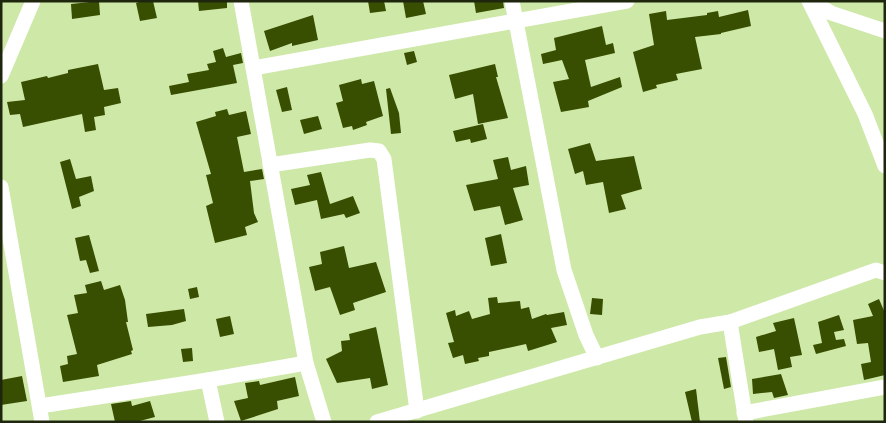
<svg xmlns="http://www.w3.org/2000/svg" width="886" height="423" font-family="Helvetica,sans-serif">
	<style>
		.building { fill: #384e01 }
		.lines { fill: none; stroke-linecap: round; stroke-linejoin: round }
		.minor { stroke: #fff; stroke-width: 15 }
	</style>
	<rect width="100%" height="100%" fill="#cee8a8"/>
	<g class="building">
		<path d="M99 1 100 15 72 19 71 4Z"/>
		<path d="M142 1H153L157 18 140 21 136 3Z"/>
		<path d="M198 1H227V8L199 11Z"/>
		<path d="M368 1H384L386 11 370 13Z"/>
		<path d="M403 1H423L426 14 406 18Z"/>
		<path d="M474 1H503L504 8 476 13Z"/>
		<path d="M748 10 751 26 721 33V34L695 37 702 69 676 74 678 80 656 85 657 88 643 92 633 52 654 45 649 14 666 11 667 20 707 15V13L718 11 719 17Z"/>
		<path d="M313 15 318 40 292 46V43L270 51 264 31Z"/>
		<path d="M602 26 606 45 613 43 615 53 585 60 591 87 620 77 622 87 588 101 589 107 561 112 553 82 569 79 562 60 543 64 541 54 556 50 554 38Z"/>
		<path d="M223 48 226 57 241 53 243 63 233 65 237 83 171 95 169 86 189 82 187 74 209 70 207 64 216 62 213 51Z"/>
		<path d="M414 51 417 62 407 65 404 53Z"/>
		<path d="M98 64 104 90 118 88 121 103 104 107 105 115 94 117 96 130 85 132 82 114 23 127 20 114 10 115 7 102 25 100 21 82 47 76 48 78 68 73V70Z"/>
		<path d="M495 64 498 77H496L508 118 478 124 473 94 455 99 449 75Z"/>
		<path d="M361 79 362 84 374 81 383 116 366 122 367 125 353 130 352 126 343 128 336 103 343 101 339 85Z"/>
		<path d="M287 87 292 110 282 112 276 90Z"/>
		<path d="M390 88 399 113 401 133 391 134 386 89Z"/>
		<path d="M227 109 229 115 246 111 251 134 237 137 244 172 262 169 264 179 250 181 254 213 258 222 245 227 247 235 215 243 206 206 213 203 206 175 211 174 196 122 216 116 215 112Z"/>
		<path d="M318 116 322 129 304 134 300 120Z"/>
		<path d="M483 124 487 139 471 143 470 139 456 142 453 131Z"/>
		<path d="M590 143 596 161 634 156 642 189 621 195 626 209 609 213 603 182 586 185 583 171 575 174 568 149Z"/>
		<path d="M508 157 511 170 526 166 529 185 513 188 523 220 505 225 500 206 474 211 466 185 498 179 493 160Z"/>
		<path d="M70 159 76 179 91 176 94 191 79 197 81 206 72 209 60 162Z"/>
		<path d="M321 172 330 204 353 196 360 213 346 218 344 214 321 219 317 200 295 205 291 189 310 185 307 175Z"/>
		<path d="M501 234 507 263 491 266 485 238Z"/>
		<path d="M89 235 99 271 90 273 86 260 80 261 75 238Z"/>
		<path d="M344 246 349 268 376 262 386 292 353 303 355 310 340 315 330 287 315 291 309 267 322 264 320 252Z"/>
		<path d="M101 281 104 290 120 285 125 300 128 322H126L133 350 131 351 132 354 97 365 99 376 63 382 60 366 68 364 67 356 77 354 67 315 78 313 74 295 87 293 85 285Z"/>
		<path d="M197 287 199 297 190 299 188 289Z"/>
		<path d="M497 297 498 303 520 301 521 309 529 307 532 319 546 314 547 315 564 312 567 325 551 328 557 342 528 351 526 344 489 352V356L478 358 479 361 465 364 463 355 453 358 448 343 454 342 446 313 455 310 456 316 469 311 472 319 490 314 488 298Z"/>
		<path d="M592 298 603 299 602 315 590 314Z"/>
		<path d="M879 299 885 313V375L864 380 861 364 871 362 868 343 857 344 853 320 873 316 868 304Z"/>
		<path d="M184 309 186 321 172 325 148 327 146 314Z"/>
		<path d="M839 315 844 330 834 332 836 340 844 339 846 346 816 354 813 345 822 343 818 322Z"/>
		<path d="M230 316 234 334 220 337 216 319Z"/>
		<path d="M794 318 802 355 790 357 792 367 778 370 774 349 759 352 756 337 776 331 773 323Z"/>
		<path d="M376 327 388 385 372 389 370 378 337 383 326 359 342 351 341 341 350 340 349 334Z"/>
		<path d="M192 348 193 361 183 362 181 349Z"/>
		<path d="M726 357 731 387 724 389 718 358Z"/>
		<path d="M781 374 788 395 774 398 772 392 753 394 752 379Z"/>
		<path d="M22 376 27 401 1 405V380Z"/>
		<path d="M295 377 299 396 277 401 278 409 241 421 234 401 248 398 245 383 259 381 260 385Z"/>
		<path d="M696 389 700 422H692L685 392Z"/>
		<path d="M131 401 132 406 150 401 155 417 136 422H115L111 404Z"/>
	</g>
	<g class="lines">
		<g class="minor">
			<path d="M241 1 306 363 324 422"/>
			<path d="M512 1 564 270 586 335 597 358"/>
			<path d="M809 1 865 114 885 166"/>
			<path d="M811 1 831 13 885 31"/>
			<path d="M253 68 627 1"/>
			<path d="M1 76 33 1"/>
			<path d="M270 165 370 150 379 151 384 159 417 411"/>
			<path d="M1 187 42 422"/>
			<path d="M730 322 746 422"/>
			<path d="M208 380 306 363"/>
			<path d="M40 406 208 380 217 422"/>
			<path d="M744 413 885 387"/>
			<path d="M377 422 700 327 730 322 876 270 885 273"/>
		</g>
	</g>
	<rect width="886" height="423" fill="none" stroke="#1e270e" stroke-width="5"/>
</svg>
